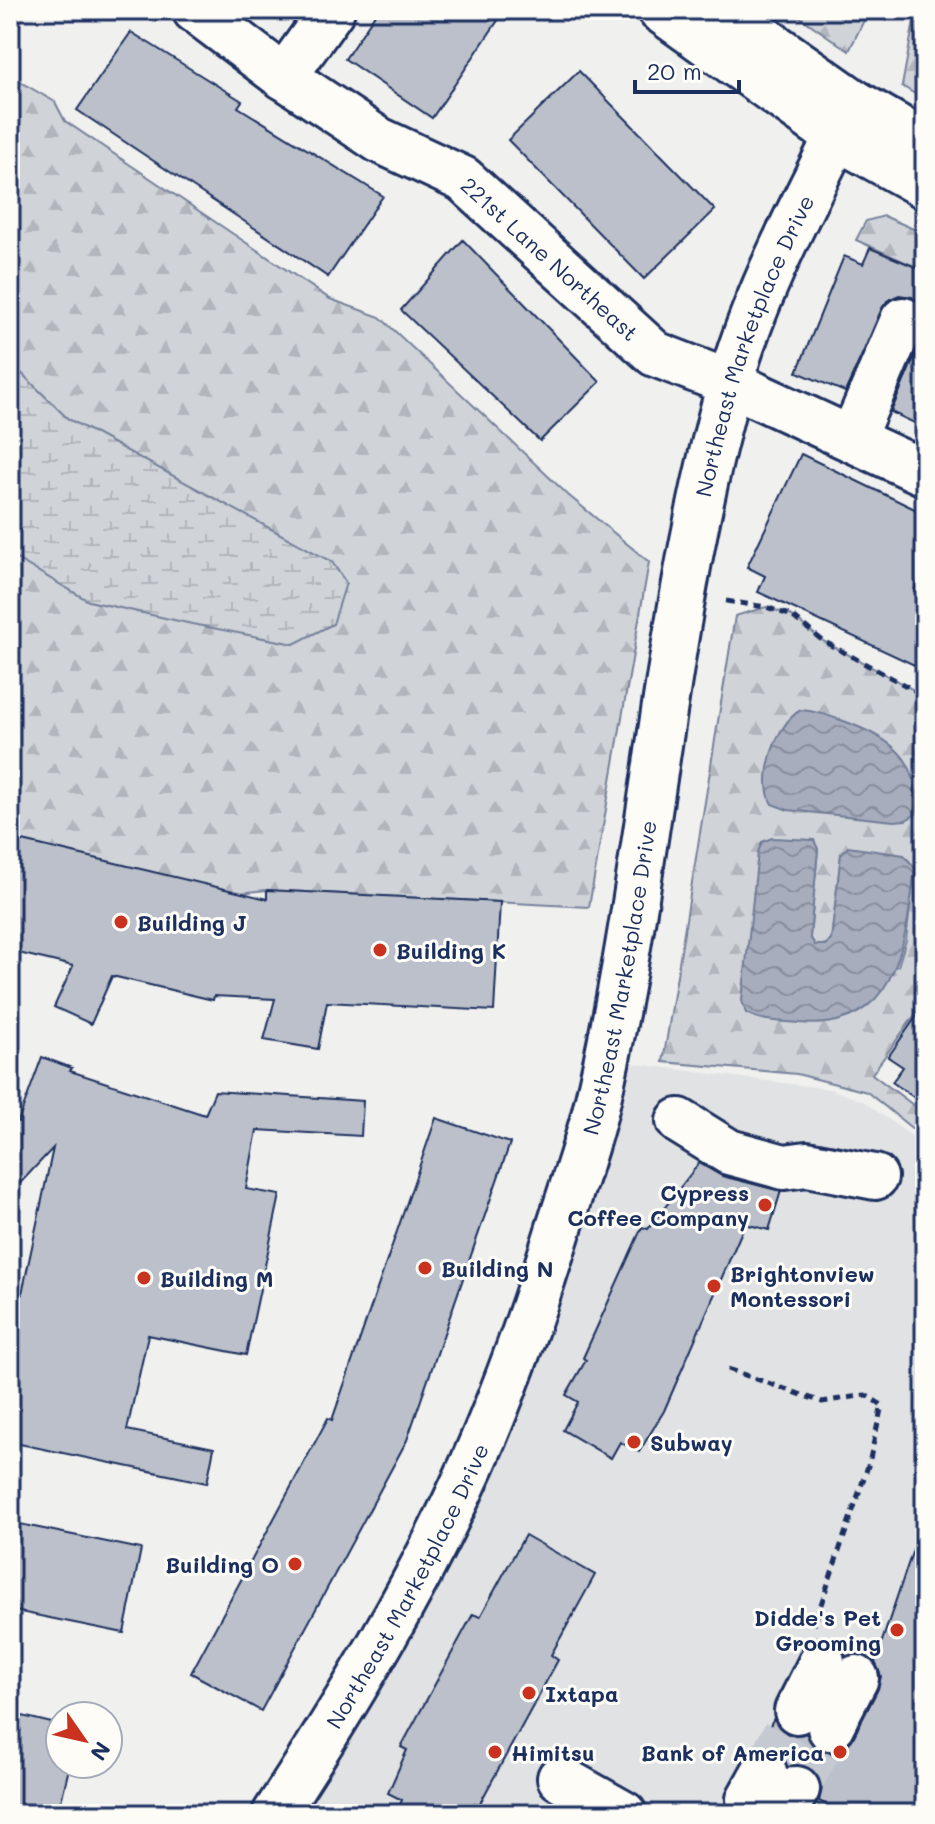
<svg xmlns="http://www.w3.org/2000/svg" width="935" height="1824" font-family="Mali,sans-serif">
	<style>
		.built { fill: #e0e2e3 }
		.forest { fill: url(#forest-firs); stroke: #76819b; stroke-width: 2; fill-rule: evenodd }
		.wetland { fill: url(#wetland-marsh); stroke: #76819b; stroke-width: 2 }
		.water { fill: url(#water-waves); stroke: #6f7b97; stroke-width: 2 }
		.building { fill: #bbc0ca; stroke: #1b2f5e; stroke-width: 2 }
		.lines { fill: none; stroke-linecap: round; stroke-linejoin: round }
		.minor-tunnel { stroke: #c5c9d1; stroke-width: 44; stroke-dasharray: 44 22; stroke-linecap: butt }
		.minor-casing { stroke: #1b2f5e; stroke-width: 50 }
		.path { stroke: #1b2f5e; stroke-width: 5; stroke-dasharray: 8 6; stroke-linecap: butt }
		.minor { stroke: #fdfcf7; stroke-width: 44 }
		.poi-dot { fill: #c8321e; stroke: #fdfcf7; stroke-width: 3 }
		.labels { text-anchor: middle; dominant-baseline: central; stroke-width: 6; stroke-linejoin: round; paint-order: stroke }
		.street-label { font-size: 22px; fill: #1b2f5e; stroke: #fdfcf7 }
		.poi-label { font-size: 22px; font-weight: bold; fill: #1b2f5e; stroke: #fdfcf7; text-anchor: start }
	</style>
	<defs>
		<pattern id="forest-firs" width="22" height="20" patternUnits="userSpaceOnUse" patternTransform="scale(2)"><rect width="22" height="20" fill="#d0d3d8"/><path d="M5 1l3.5 6h-7zM16 11l3.5 6h-7z" fill="#b2b5bc"/></pattern>
		<pattern id="wetland-marsh" width="20" height="14" patternUnits="userSpaceOnUse" patternTransform="scale(2)"><rect width="20" height="14" fill="#d0d3d8"/><path d="M1 5h8M5 5V1M11 12h8M15 12V8" fill="none" stroke="#b2b5bc"/></pattern>
		<pattern id="water-waves" width="16" height="10" patternUnits="userSpaceOnUse" patternTransform="scale(2)"><rect width="16" height="10" fill="#a7adbd"/><path d="M0 5q4-4 8 0t8 0" fill="none" stroke="#878d9d"/></pattern>
	</defs>
	<rect width="100%" height="100%" fill="#f0f0ee"/>
	<filter id="ink" filterUnits="userSpaceOnUse"><feTurbulence type="fractalNoise" baseFrequency=".0125" numOctaves="2"/><feDisplacementMap in="SourceGraphic" scale="16" xChannelSelector="R" yChannelSelector="G"/><feConvolveMatrix kernelMatrix="1 2 1 2 8 2 1 2 1" color-interpolation-filters="sRGB"/></filter>
	<g filter="url(#ink)">
		<path class="built" d="M606 1060 829 1089 863 1101 925 1146V1814H275L422 1568Z"/>
		<g class="forest">
			<path d="M790 10H869L849 51Z"/>
			<path d="M916 10H925V100L902 86Z"/>
			<path d="M10 76 55 102 65 121 330 299 380 317 568 495 649 562 589 907 267 890 239 893 10 838V555L89 601 294 644 346 583 331 562 68 419 10 362Z"/>
			<path d="M884 216 925 234V271L856 240 866 221Z"/>
			<path d="M766 607 792 616 823 641 925 696V1001L872 1074 925 1114V1139L867 1092 797 1074 663 1062 735 616ZM762 842 818 849 810 937 815 945H825L831 940 841 855 915 868 906 940 898 966 742 1001Z"/>
		</g>
		<path class="wetland" d="M10 362 68 419 332 562 346 583 333 624 294 644 192 624 89 601 10 555Z"/>
		<g class="water">
			<path d="M801 710C818 711 832 717 849 723 894 741 920 759 916 814L906 820 894 821 788 810 772 804C758 779 775 724 801 710Z"/>
			<path d="M772 838 814 840 818 849 810 937 815 945H825L831 940 841 854 848 847 904 855 915 868C906 940 898 1033 799 1023 781 1021 762 1022 746 1013L742 1001 758 852 762 842Z"/>
		</g>
		<g class="building">
			<path d="M378 10H505L432 118 345 59Z"/>
			<path d="M131 32 242 101 238 107 383 196 328 277 77 110Z"/>
			<path d="M579 71 715 210 644 279 508 140Z"/>
			<path d="M463 240 600 382 540 441 401 310Z"/>
			<path d="M870 248 925 271V310L912 297 899 295 887 301 845 392 797 372 844 256 863 264Z"/>
			<path d="M925 332V428L891 412Z"/>
			<path d="M801 454 925 514V566L914 591 925 596V670L758 592 765 576 747 567Z"/>
			<path d="M10 838 267 899V890L500 902 494 1011 327 1002 318 1049 264 1040 275 999 214 996 213 1000 112 976 91 1024 54 1007 73 966 10 951Z"/>
			<path d="M925 1004V1105L892 1082 903 1067 888 1057Z"/>
			<path d="M42 1057 72 1068 70 1071 205 1115 215 1091 363 1101 361 1136 257 1130 246 1189 280 1195 246 1355 148 1335 127 1430 214 1448 207 1483 10 1442V1335L13 1336 53 1148 10 1194V1116L18 1122Z"/>
			<path d="M436 1118 510 1143 407 1440 261 1711 191 1673 328 1418 332 1420Z"/>
			<path d="M699 1163 722 1176 781 1191 769 1230 745 1224 664 1411 639 1452 620 1442 611 1458 563 1430 578 1402 566 1395 586 1360 583 1358 642 1227 648 1229Z"/>
			<path d="M10 1522 141 1549 124 1633 10 1610Z"/>
			<path d="M920 1529 925 1530V1814H844L819 1801 822 1788 819 1777 810 1768 797 1764 788 1766 777 1751 757 1749 774 1718 787 1734 806 1733 819 1750 832 1753 843 1749 852 1740 878 1689 881 1676 875 1662Z"/>
			<path d="M525 1535 595 1575 551 1655 558 1660 474 1814H396L402 1800 388 1793 407 1750 401 1747 473 1614 480 1617Z"/>
			<path d="M10 1713 60 1725V1764H70L58 1814H10Z"/>
		</g>
		<g class="lines">
			<g class="minor-tunnel">
				<path d="M764 1772 797 1711"/>
				<path d="M797 1789 830 1728"/>
			</g>
			<defs>
				<g id="minor">
					<path id="s1" d="M195 10 277 72 379 140 463 179 655 354 730 383 925 473"/>
					<path d="M660 10 837 137 925 186"/>
					<path d="M723 10 854 102 925 143"/>
					<path d="M284 77 332 10"/>
					<path d="M852 439 903 320"/>
					<path d="M679 1121 729 1152 784 1167 807 1164 875 1177"/>
					<path d="M797 1711 822 1661"/>
					<path d="M830 1728 856 1678"/>
					<path d="M560 1778 624 1814"/>
					<path d="M749 1799 764 1772"/>
					<path id="s2" d="M275 1814C348 1702 418 1586 473 1463 506 1388 534 1309 558 1231 571 1190 586 1149 596 1108 652 870 663 622 729 387 756 288 809 194 854 102"/>
					<path d="M783 1814 797 1789"/>
				</g>
			</defs>
			<use href="#minor" class="minor-casing"/>
			<g class="path">
				<path d="M726 601 766 607 792 616 823 641 925 696"/>
				<path d="M728 1369 822 1402 865 1395 882 1405 869 1463 814 1625"/>
			</g>
			<use href="#minor" class="minor"/>
		</g>
	</g>
	<g class="poi-dot">
		<circle cx="121" cy="922" r="8"/>
		<circle cx="380" cy="950" r="8"/>
		<circle cx="765" cy="1205" r="8"/>
		<circle cx="425" cy="1268" r="8"/>
		<circle cx="144" cy="1278" r="8"/>
		<circle cx="714" cy="1286" r="8"/>
		<circle cx="634" cy="1442" r="8"/>
		<circle cx="295" cy="1564" r="8"/>
		<circle cx="897" cy="1630" r="8"/>
		<circle cx="529" cy="1693" r="8"/>
		<circle cx="495" cy="1752" r="8"/>
		<circle cx="840" cy="1752" r="8"/>
	</g>
	<g class="labels">
		<g class="street-label">
			<text stroke="none"><textPath href="#s1" startOffset="436">221st Lane Northeast</textPath></text>
			<text stroke="none"><textPath href="#s2" startOffset="1560">Northeast Marketplace Drive</textPath></text>
			<text stroke="none"><textPath href="#s2" startOffset="912">Northeast Marketplace Drive</textPath></text>
			<text stroke="none"><textPath href="#s2" startOffset="264">Northeast Marketplace Drive</textPath></text>
		</g>
		<g class="poi-label">
			<text x="137" y="922">Building J</text>
			<text x="396" y="950">Building K</text>
			<text x="749" y="1192" text-anchor="end">Cypress<tspan x="749" dy="25">Coffee Company</tspan></text>
			<text x="441" y="1268">Building N</text>
			<text x="730" y="1273">Brightonview<tspan x="730" dy="25">Montessori</tspan></text>
			<text x="160" y="1278">Building M</text>
			<text x="650" y="1442">Subway</text>
			<text x="279" y="1564" text-anchor="end">Building O</text>
			<text x="881" y="1617" text-anchor="end">Didde's Pet<tspan x="881" dy="25">Grooming</tspan></text>
			<text x="545" y="1693">Ixtapa</text>
			<text x="511" y="1752">Himitsu</text>
			<text x="824" y="1752" text-anchor="end">Bank of America</text>
		</g>
	</g>
	<rect width="935" height="1824" fill="none" stroke="#fdfcf7" stroke-width="40"/>
	<rect x="20" y="20" width="895" height="1784" fill="none" stroke="#1b2f5e" stroke-width="3" filter="url(#ink)"/>
	<g transform="translate(84 1740) rotate(124)"><circle r="38" fill="#fdfcf7" stroke="#a3aaba" stroke-width="2"/>
	<path d="M0-6L14 30L0 20L-14 30Z" fill="#c8321e"/>
	<text y="-12" font-size="22" font-weight="bold" text-anchor="middle" fill="#1b2f5e">N</text>
	</g>
	<path d="M635 80v12h104v-12" fill="none" stroke="#1b2f5e" stroke-width="4"/>
	<text x="647" y="80" font-size="24" fill="#1b2f5e" stroke="#fdfcf7" stroke-width="6" paint-order="stroke">20 m</text>
</svg>
